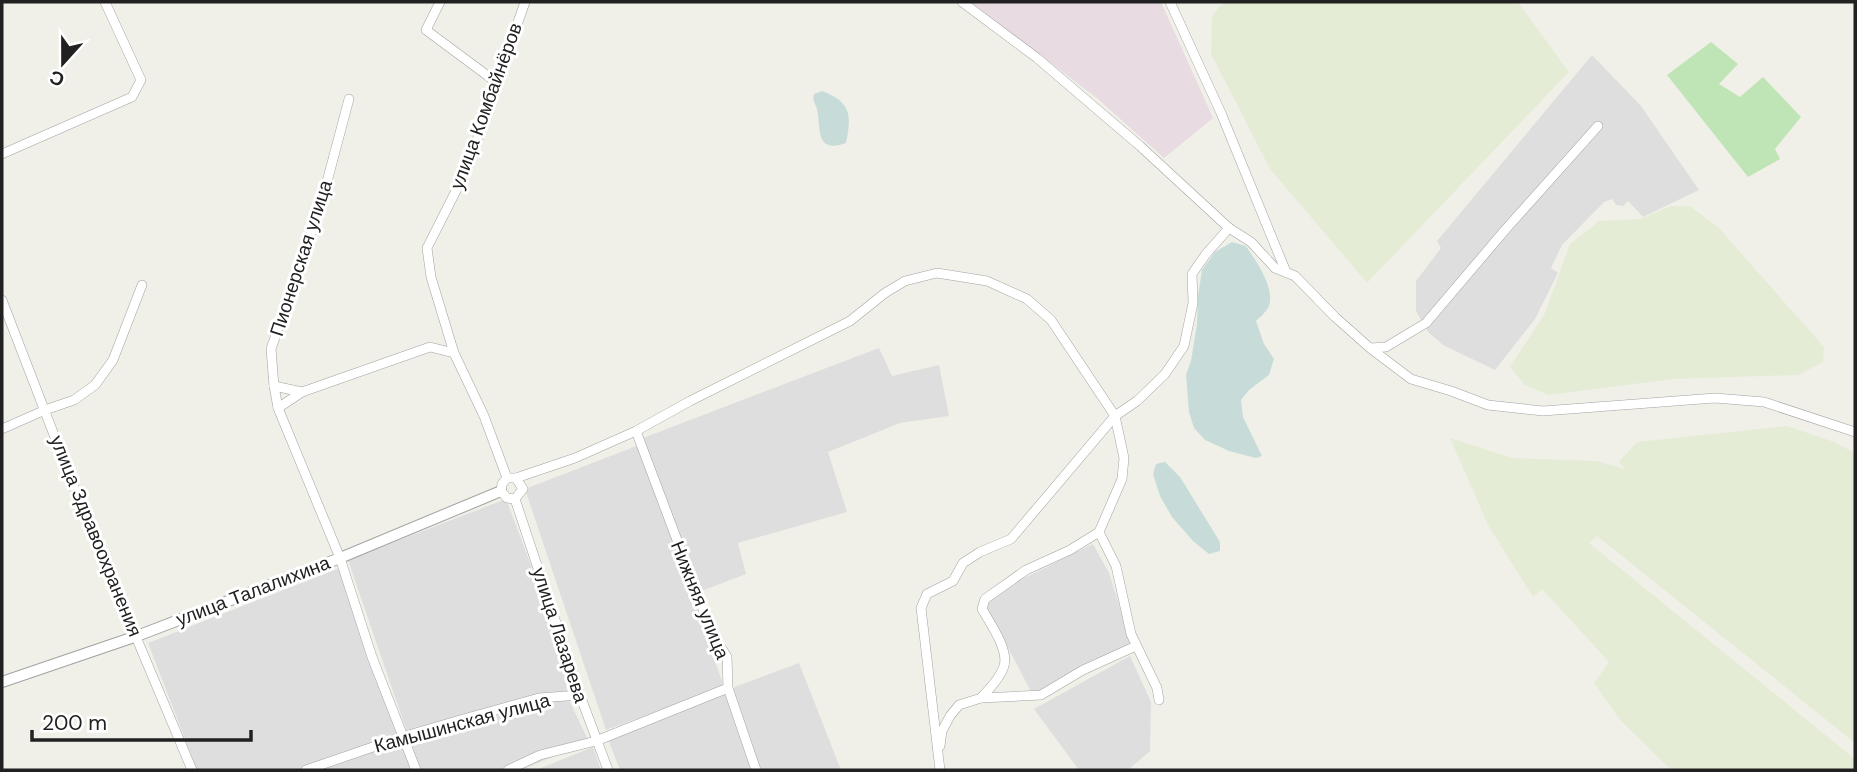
<svg xmlns="http://www.w3.org/2000/svg" width="1857" height="772" font-family="'DM Sans',sans-serif">
	<style>
		.residential { fill: #dfdede }
		.industrial { fill: #e8dbe2 }
		.farmland { fill: #e5ecd6 }
		.grass { fill: #bfe4b5 }
		.wetland { fill: #c7dcd8 }
		.lines { fill: none; stroke-linecap: round; stroke-linejoin: round }
		.minor-casing { stroke: #a2a2a2; stroke-width: 10 }
		.tertiary-casing { stroke: #a2a2a2; stroke-width: 12 }
		.minor { stroke: #fff; stroke-width: 9 }
		.tertiary { stroke: #fff; stroke-width: 10 }
		.labels { text-anchor: middle; dominant-baseline: central; stroke-width: 6; stroke-linejoin: round; paint-order: stroke }
		.street-label { font-size: 19px; fill: #212121; stroke: #fff }
	</style>
	<rect width="100%" height="100%" fill="#f0f0e9"/>
	<g class="residential">
		<path d="M1592 55 1641 106 1699 190 1643 217 1628 201 1623 206 1616 205 1612 199 1604 202 1562 245 1551 268 1558 273 1535 319 1495 370 1443 345 1428 332 1416 311V281L1441 248 1437 241Z"/>
		<path d="M879 348 892 376 939 365 949 416 900 423 828 452 847 512 738 543 746 574 699 592 643 438Z"/>
		<path d="M639 445 724 687 606 730 525 489Z"/>
		<path d="M506 499 563 650 567 693 408 735 348 560Z"/>
		<path d="M1093 544 1109 573 1132 646 1035 699 985 604 1016 582Z"/>
		<path d="M342 567 401 738 302 770H197L148 643Z"/>
		<path d="M1130 656 1151 702 1150 751 1128 770H1079L1034 709Z"/>
		<path d="M799 663 841 770H761L732 688Z"/>
		<path d="M727 692 753 770H620L608 739Z"/>
		<path d="M561 698 570 702 589 742 521 770H420L406 740Z"/>
		<path d="M403 740 413 770H318Z"/>
		<path d="M593 747 601 770H536Z"/>
	</g>
	<path class="industrial" d="M971 2H1161L1213 118 1164 158 1098 99Z"/>
	<g class="farmland">
		<path d="M1223 2H1518L1569 72 1367 283 1270 169 1211 54 1212 16Z"/>
		<path d="M1671 206H1690L1718 227 1824 347 1823 362 1798 375 1673 379 1548 395 1525 385 1510 367 1545 313 1570 244 1599 221 1640 219Z"/>
		<path d="M1787 426 1834 442 1855 453V743L1597 536 1589 543 1855 759V770H1671L1620 720 1594 683 1609 662 1542 589 1533 597 1488 525 1450 438 1512 458 1597 461 1625 469 1619 462 1637 442Z"/>
	</g>
	<path class="grass" d="M1711 42 1738 64 1719 84 1740 97 1763 77 1801 117 1775 149 1780 159 1748 177 1667 75Z"/>
	<g class="wetland">
		<path d="M822 91C851 102 852 115 846 143 815 154 821 129 817 109 815 102 812 101 814 94Z"/>
		<path d="M1232 242 1246 246C1256 261 1277 290 1268 308 1265 313 1260 317 1256 321L1264 344 1274 359 1269 375 1249 390 1241 400 1243 417 1262 456 1256 458 1229 451 1205 440 1194 428 1189 412 1186 375 1191 361 1197 324 1198 296 1202 270 1215 252Z"/>
		<path d="M1165 462 1180 477 1220 542V551L1209 554 1193 541 1172 517 1160 496 1153 474 1156 464Z"/>
	</g>
	<g class="lines">
		<defs>
			<g id="minor">
				<path d="M440 2 426 30 496 82"/>
				<path d="M962 2 1037 58 1140 146 1229 228 1251 242 1275 268 1295 276 1335 317 1370 348 1411 379 1451 391 1488 405 1543 411 1715 398 1764 402 1855 432"/>
				<path d="M1170 2 1221 113 1286 272"/>
				<path d="M349 99 320 208 271 349 274 386 278 408 340 558 372 657 416 770"/>
				<path d="M2 154 132 97 141 80 105 2"/>
				<path d="M2 300 86 518 192 770"/>
				<path d="M1371 348 1386 347 1426 323 1505 230 1598 126"/>
				<path d="M274 386 302 392"/>
				<path d="M278 408 302 392 430 347 454 353"/>
				<path d="M2 429 45 410 74 400 95 385 113 360 142 285"/>
				<path d="M636 431 712 633 727 657 728 688 756 770"/>
				<path d="M507 478 484 416 454 353 431 277 427 248 467 169 525 2"/>
				<path d="M507 478H516L523 489 515 499 507 498 501 491 502 484Z"/>
				<path d="M516 478 575 458 636 431 690 401 850 321 885 293 905 281 937 273 987 281 1027 299 1051 320 1115 416 1124 458 1122 479 1099 532 1116 566 1131 634 1157 688 1159 700"/>
				<path d="M515 499 580 695 608 770"/>
				<path d="M981 698C990 688 1000 678 1004 666 1009 650 990 623 982 609L985 599 1026 570 1070 550 1099 532"/>
				<path d="M940 746 942 731 950 716 959 705 981 698 1041 695 1083 670 1136 646"/>
				<path d="M306 770 402 737 460 720 539 698 580 695"/>
				<path d="M508 770 540 755 596 741 728 688"/>
				<path d="M940 770 921 608 927 594 953 581 963 563 980 552 1011 539 1115 416 1137 401 1165 374 1184 346 1193 303 1192 274 1206 254 1229 228"/>
			</g>
			<path id="tertiary" d="M2 682 137 636 340 558 501 491"/>
		</defs>
		<use href="#minor" class="minor-casing"/>
		<use href="#tertiary" class="tertiary-casing"/>
		<use href="#minor" class="minor"/>
		<use href="#tertiary" class="tertiary"/>
	</g>
	<g class="labels">
		<g class="street-label">
			<text transform="translate(486 106) rotate(-70)">улица Комбайнёров</text>
			<text transform="translate(301 258) rotate(-72)">Пионерская улица</text>
			<text transform="translate(96 536) rotate(68)">улица Здравоохранения</text>
			<text transform="translate(253 591) rotate(-21)">улица Талалихина</text>
			<text transform="translate(700 600) rotate(68)">Нижняя улица</text>
			<text transform="translate(560 635) rotate(72)">улица Лазарева</text>
			<text transform="translate(462 723) rotate(-15)">Камышинская улица</text>
		</g>
	</g>
	<rect width="1857" height="772" fill="none" stroke="#212121" stroke-width="7"/>
	<g transform="translate(63 63) rotate(201)" stroke="#ffffff" stroke-width="5" paint-order="stroke">
	<path d="M0-5L12 26L0 18L-12 26Z" fill="#212121"/>
	<text y="-10" font-size="19" font-weight="bold" text-anchor="middle" fill="#212121">С</text>
	</g>
	<path d="M32 730v10h219v-10" fill="none" stroke="#212121" stroke-width="3.5"/>
	<text x="42" y="730" font-size="21" fill="#212121" stroke="#ffffff" stroke-width="5" paint-order="stroke">200 m</text>
</svg>
